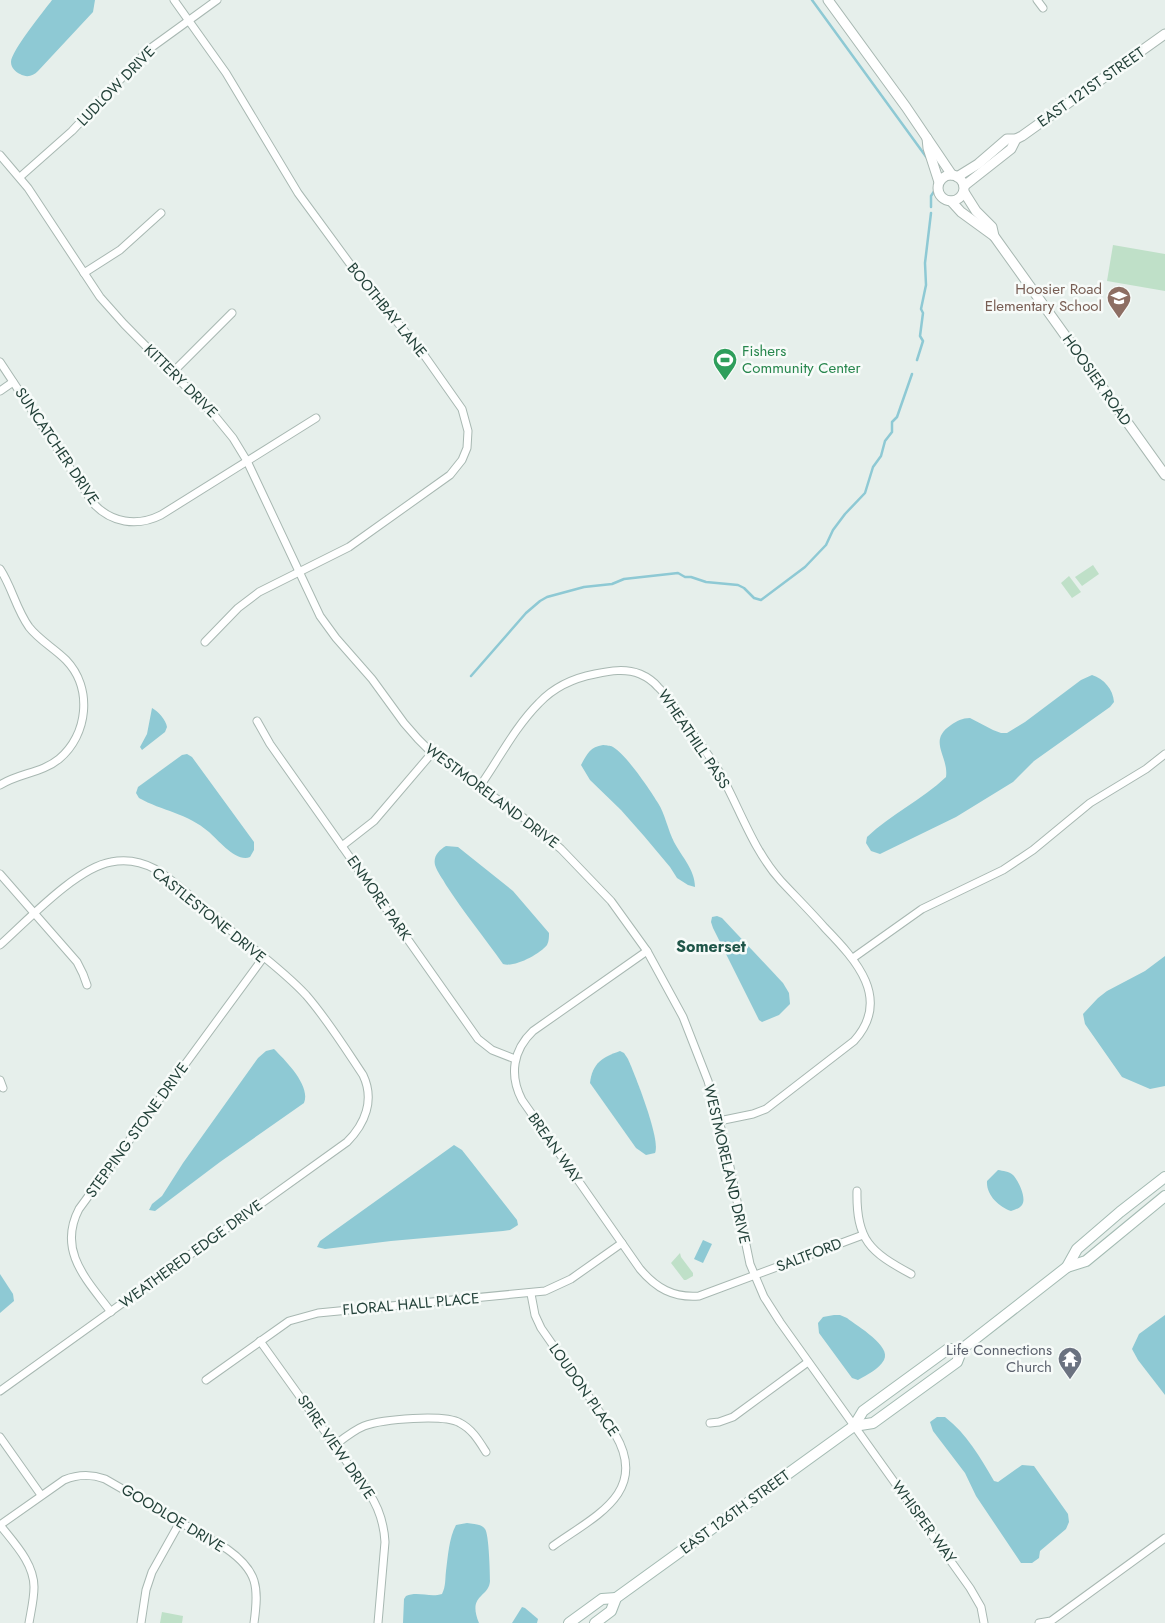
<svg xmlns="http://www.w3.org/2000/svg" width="1165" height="1623" font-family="Jost,sans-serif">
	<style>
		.green { fill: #bfe0c8 }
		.water { fill: #8ec9d4 }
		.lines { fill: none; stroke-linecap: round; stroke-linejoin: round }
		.stream { stroke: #8ec9d4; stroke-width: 2.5 }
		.minor-casing { stroke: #a8b8b2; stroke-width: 9 }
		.tertiary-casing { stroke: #a8b8b2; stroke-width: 11 }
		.secondary-casing { stroke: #a4bbb3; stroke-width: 12 }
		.minor { stroke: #fff; stroke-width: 7 }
		.tertiary { stroke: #fff; stroke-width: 9 }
		.secondary { stroke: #fff; stroke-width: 10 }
		.labels { text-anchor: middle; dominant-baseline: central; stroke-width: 5; stroke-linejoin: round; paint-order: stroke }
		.street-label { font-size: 15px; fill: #24423a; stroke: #f7fbf9 }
		.education-label { font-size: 15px; fill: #785e54; stroke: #f7fbf9; text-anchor: end }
		.leisure-label { font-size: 15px; fill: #27864d; stroke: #f7fbf9; text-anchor: start }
		.worship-label { font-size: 15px; fill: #5b616d; stroke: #f7fbf9; text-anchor: end }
		.neighbourhood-label { font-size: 16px; font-weight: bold; fill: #1f5548; stroke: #f7fbf9 }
	</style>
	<rect width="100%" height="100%" fill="#e6efeb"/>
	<g class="green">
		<path d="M1113 245 1165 254V291L1107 281Z"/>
		<path d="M1093 565 1099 574 1082 586 1075 577Z"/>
		<path d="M1069 576 1081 592 1072 598 1061 583Z"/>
		<path d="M680 1253 681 1257 693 1273V1276L686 1280H684L671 1263Z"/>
		<path d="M162 1612 183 1616 182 1623H160Z"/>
	</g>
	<g class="water">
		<path d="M52 0H95L93 12 38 71C33 76 27 78 20 74 16 72 11 68 11 62 11 51 44 11 52 0Z"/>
		<path d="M1092 675C1104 679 1113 689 1114 702L1110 707 1034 761 1013 782 956 817 880 854 871 851 866 843 867 837C891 814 922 800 946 777 949 756 927 741 951 725 957 721 962 718 970 718L993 730 1001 733H1007L1025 722 1081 680Z"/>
		<path d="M152 708C158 711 166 720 167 727L165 732 142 750 140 747 147 734Z"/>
		<path d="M603 745C605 745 610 746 611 746 624 751 650 790 658 803 665 814 668 830 674 842 682 857 695 870 695 887L688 885 677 878 670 867 644 836 621 810 590 780 581 765C587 754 590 747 603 745Z"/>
		<path d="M187 754 192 757 254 842V850L250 857C237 863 218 840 209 832 187 813 162 811 139 798L136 793 138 787 182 755Z"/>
		<path d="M446 846 458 847 513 891 549 933C549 937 549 941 547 945 540 954 514 968 503 964 485 938 464 913 446 885 443 879 437 872 435 865 433 856 439 850 446 846Z"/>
		<path d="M717 916 722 918 783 983 789 993 790 1004 779 1015 762 1022 759 1020 713 928 711 922 712 917Z"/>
		<path d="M1165 956V1086L1150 1089 1122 1077 1085 1024 1083 1014 1098 998 1107 991 1145 971Z"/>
		<path d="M274 1049C286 1061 311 1086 304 1103L220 1162 155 1211 149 1210 152 1204 162 1196 183 1163 258 1058 266 1051Z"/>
		<path d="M620 1051 624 1053 628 1059C635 1075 661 1140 655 1153L646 1155 636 1148 590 1083C592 1063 603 1057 620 1051Z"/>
		<path d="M454 1145 462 1150 517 1220 518 1225 510 1230 503 1231 391 1241 325 1249 317 1247 320 1241Z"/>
		<path d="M998 1170C1003 1171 1009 1171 1013 1175 1018 1180 1027 1198 1022 1205 1020 1208 1015 1210 1011 1211 999 1207 986 1195 987 1181Z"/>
		<path d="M703 1240 712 1244 703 1263 694 1259Z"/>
		<path d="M0 1274 13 1294 14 1301 0 1313Z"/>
		<path d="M834 1315H840L847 1318C857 1326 892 1346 884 1360 879 1369 867 1375 858 1380L852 1378 819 1333 818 1323 823 1317Z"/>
		<path d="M1165 1315V1395L1138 1360 1132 1349 1139 1334Z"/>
		<path d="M937 1417H945C967 1434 980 1457 994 1481L998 1482 1022 1465 1034 1466 1068 1514 1069 1522 1066 1529 1040 1551 1039 1558 1032 1563H1021L976 1496 965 1473 933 1431 930 1422Z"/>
		<path d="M467 1523C473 1524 482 1524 485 1529 489 1534 490 1573 490 1581 489 1598 467 1594 479 1623H403L404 1599 406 1596C418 1591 430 1598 442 1594 446 1586 445 1579 446 1571 448 1556 449 1538 456 1525Z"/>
		<path d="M522 1607 525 1608 538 1619 537 1623H512Z"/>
	</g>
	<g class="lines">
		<g class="stream">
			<path d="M812 0 927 158"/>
			<path d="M931 207V196L935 190 936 182"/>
			<path d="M917 360 923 341 920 336 923 313 921 309 926 285 925 263 931 213"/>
			<path d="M471 676 526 613 540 601 547 597 584 587 612 584 624 579 678 573 685 577H691L706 582 738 585 744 588 754 598 761 600 805 567 826 545 833 530 845 514 865 493 873 467 881 456 885 441 892 432V422L897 417 912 374"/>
		</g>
		<defs>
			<g id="minor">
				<path d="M174 0 226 73 298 193 353 268 424 355 462 409 468 431 467 448 462 460 450 475 349 547 259 592 238 608 205 642"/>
				<path d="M1037 0 1043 8"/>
				<path d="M0 155 28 188 100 297 124 324 215 416 233 438 247 461 320 616 336 638 372 679 404 723 418 739 432 753 528 821 561 849 611 901 647 951 683 1017 708 1081 725 1143 750 1264 764 1297 780 1322 970 1588 981 1607 984 1623"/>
				<path d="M20 177 72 131 148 50 217 0"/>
				<path d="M84 273 120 250 161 213"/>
				<path d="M0 362 93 503C111 523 137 527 161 515L316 418"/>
				<path d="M172 373 232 313"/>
				<path d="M0 391 13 382"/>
				<path d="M0 569C12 587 16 609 29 627 39 640 54 648 66 660 93 688 88 735 59 759 42 773 19 773 0 785"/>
				<path d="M257 721 270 744 478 1039 492 1050 515 1059"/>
				<path d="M480 786C499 759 515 727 539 703 554 687 574 678 595 674 610 671 625 668 640 674 647 677 653 681 658 687 669 697 676 711 685 723 697 740 710 756 720 773 740 809 753 850 781 881 796 897 811 912 825 928 856 960 892 999 854 1041L766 1109 753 1114 719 1121"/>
				<path d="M342 846 374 821 432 753"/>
				<path d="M0 874 77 962 83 974 87 985"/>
				<path d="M0 945C27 921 76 868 111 862 126 859 142 862 155 869 177 882 197 902 217 919 246 944 280 967 306 995 327 1019 345 1048 363 1075 375 1100 365 1124 347 1142L0 1391"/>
				<path d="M647 951 533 1031C513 1050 509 1075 522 1100L640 1269C656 1288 673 1298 699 1296L863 1235"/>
				<path d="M853 958 922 909 1003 870 1033 850 1090 803 1146 769 1165 754"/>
				<path d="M0 1080 3 1088"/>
				<path d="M857 1191C856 1240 870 1252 911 1274"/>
				<path d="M531 1294 535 1315 541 1328 615 1434C650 1493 593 1517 553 1546"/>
				<path d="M111 1312C87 1280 57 1251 79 1209L263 958"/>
				<path d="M260 1341 369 1493C379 1508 384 1524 385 1542L378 1623"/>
				<path d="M206 1380 289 1321 318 1313 545 1291 571 1279 622 1243"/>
				<path d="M710 1423 719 1422 733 1417 808 1362"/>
				<path d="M0 1437 41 1495"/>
				<path d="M335 1445C344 1438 354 1430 364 1426 383 1419 444 1414 460 1423 472 1429 479 1441 486 1452"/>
				<path d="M0 1525 64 1480C79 1474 91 1474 105 1479L227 1549C258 1571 259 1587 254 1623"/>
				<path d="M0 1525C14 1543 34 1563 34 1587 34 1599 31 1611 29 1623"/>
				<path d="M141 1623 146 1590 152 1572 180 1522"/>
				<path d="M1039 1623 1051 1621 1165 1538"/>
			</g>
			<g id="tertiary">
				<path d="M828 0 906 107 952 175"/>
				<path d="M927 138 928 148 939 182"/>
				<circle cx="951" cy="188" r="13"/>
				<path d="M957 177 978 164 1007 139H1016L1022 136 1165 34"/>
				<path d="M964 186 1011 149 1016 139"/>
				<path d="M964 192 976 211 992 227 994 236 1165 475"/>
				<path d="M951 201 961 212 994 236"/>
			</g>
			<g id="secondary">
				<path d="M1067 1267 1086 1261 1165 1196"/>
				<path d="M854 1426 873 1423 957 1362 962 1349 1067 1267 1077 1249 1120 1212 1165 1177"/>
				<path d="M569 1623 602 1599 616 1598"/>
				<path d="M595 1623 611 1611 616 1598 854 1426 863 1411 948 1349H962"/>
			</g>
		</defs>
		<use href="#minor" class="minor-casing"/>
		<use href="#tertiary" class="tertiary-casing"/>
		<use href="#secondary" class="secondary-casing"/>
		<use href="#minor" class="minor"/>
		<use href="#tertiary" class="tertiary"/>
		<use href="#secondary" class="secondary"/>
	</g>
	<defs>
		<symbol id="school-pin" viewBox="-11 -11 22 30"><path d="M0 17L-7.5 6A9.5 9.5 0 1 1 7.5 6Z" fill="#8d6e63" stroke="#f7fbf9"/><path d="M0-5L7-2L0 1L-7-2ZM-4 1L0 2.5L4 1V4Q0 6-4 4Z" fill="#fff"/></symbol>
		<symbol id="stadium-pin" viewBox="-11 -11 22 30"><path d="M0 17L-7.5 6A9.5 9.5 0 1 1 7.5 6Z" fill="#2e9e5b" stroke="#f7fbf9"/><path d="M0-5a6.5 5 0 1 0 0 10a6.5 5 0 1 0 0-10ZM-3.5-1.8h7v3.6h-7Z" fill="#fff"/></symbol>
		<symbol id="temple-pin" viewBox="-11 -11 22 30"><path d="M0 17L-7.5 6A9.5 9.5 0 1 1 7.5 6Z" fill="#6b7280" stroke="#f7fbf9"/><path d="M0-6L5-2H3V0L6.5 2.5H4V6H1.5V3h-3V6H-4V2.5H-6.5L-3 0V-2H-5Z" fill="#fff"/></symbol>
	</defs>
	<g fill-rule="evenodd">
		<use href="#school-pin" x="1105" y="284" width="28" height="38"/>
		<use href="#stadium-pin" x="711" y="346" width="28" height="38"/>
		<use href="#temple-pin" x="1056" y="1345" width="28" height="38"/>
	</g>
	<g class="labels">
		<g class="street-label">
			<text transform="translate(116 86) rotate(-46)">LUDLOW DRIVE</text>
			<text transform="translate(1091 87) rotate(-35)">EAST 121ST STREET</text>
			<text transform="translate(387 310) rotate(51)">BOOTHBAY LANE</text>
			<text transform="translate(1097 380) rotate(55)">HOOSIER ROAD</text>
			<text transform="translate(181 381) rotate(45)">KITTERY DRIVE</text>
			<text transform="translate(57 446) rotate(56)">SUNCATCHER DRIVE</text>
			<text transform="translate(694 739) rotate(56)">WHEATHILL PASS</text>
			<text transform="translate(492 796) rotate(37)">WESTMORELAND DRIVE</text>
			<text transform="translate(379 898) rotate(55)">ENMORE PARK</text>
			<text transform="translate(209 915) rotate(39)">CASTLESTONE DRIVE</text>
			<text transform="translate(137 1130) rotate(-54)">STEPPING STONE DRIVE</text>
			<text transform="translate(555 1148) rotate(55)">BREAN WAY</text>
			<text transform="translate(727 1164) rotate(77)">WESTMORELAND DRIVE</text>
			<text transform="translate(191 1254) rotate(-36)">WEATHERED EDGE DRIVE</text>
			<text transform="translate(809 1255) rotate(-21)">SALTFORD</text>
			<text transform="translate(411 1304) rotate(-5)">FLORAL HALL PLACE</text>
			<text transform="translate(584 1390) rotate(55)">LOUDON PLACE</text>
			<text transform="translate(336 1447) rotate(55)">SPIRE VIEW DRIVE</text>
			<text transform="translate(735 1512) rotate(-36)">EAST 126TH STREET</text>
			<text transform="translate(173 1518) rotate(31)">GOODLOE DRIVE</text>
			<text transform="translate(924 1522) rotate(54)">WHISPER WAY</text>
		</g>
		<g class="education-label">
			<text x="1102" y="289">Hoosier Road<tspan x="1102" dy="17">Elementary School</tspan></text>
		</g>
		<g class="leisure-label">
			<text x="742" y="351">Fishers<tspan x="742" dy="17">Community Center</tspan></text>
		</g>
		<g class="worship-label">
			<text x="1052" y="1350">Life Connections<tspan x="1052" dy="17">Church</tspan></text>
		</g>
		<g class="neighbourhood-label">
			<text x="711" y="946">Somerset</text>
		</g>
	</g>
</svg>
